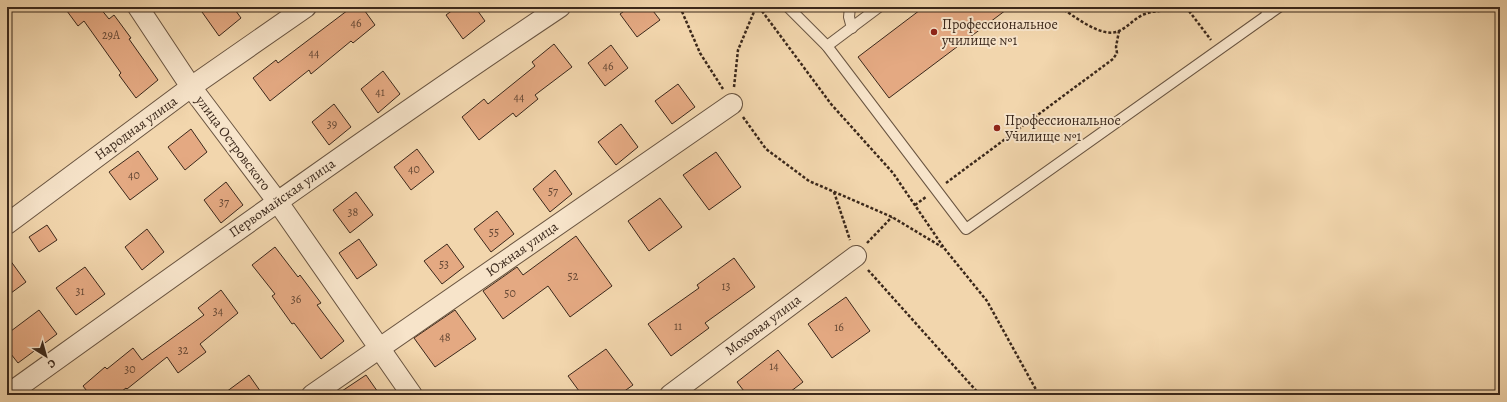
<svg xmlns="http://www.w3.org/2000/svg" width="1507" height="402" font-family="Alegreya,serif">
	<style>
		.building { fill: #e4a982; stroke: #3b281b }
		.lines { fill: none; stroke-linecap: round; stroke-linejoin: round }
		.lane-casing { stroke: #695440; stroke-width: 12 }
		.street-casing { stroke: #695440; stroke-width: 22 }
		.path { stroke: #3b281b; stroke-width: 2.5; stroke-dasharray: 3 2; stroke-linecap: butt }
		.lane { stroke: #f7e4ca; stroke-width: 10 }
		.street { stroke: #f7e4ca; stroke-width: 20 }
		.poi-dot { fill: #8f2418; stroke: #f7e4ca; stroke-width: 1.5 }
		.labels { text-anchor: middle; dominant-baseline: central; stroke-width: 4; stroke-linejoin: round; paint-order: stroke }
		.number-label { font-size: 12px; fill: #654835 }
		.poi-label { font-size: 14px; fill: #3b281b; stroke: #f7e4ca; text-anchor: start }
		.street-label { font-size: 14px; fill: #3b281b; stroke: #f7e4ca }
	</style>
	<rect width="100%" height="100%" fill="#f2d6ad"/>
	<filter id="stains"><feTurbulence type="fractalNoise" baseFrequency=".005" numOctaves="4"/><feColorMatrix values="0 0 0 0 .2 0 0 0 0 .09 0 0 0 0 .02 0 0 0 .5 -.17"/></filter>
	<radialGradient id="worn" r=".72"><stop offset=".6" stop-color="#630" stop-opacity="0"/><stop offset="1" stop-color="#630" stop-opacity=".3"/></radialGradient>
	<g class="building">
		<path d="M64 7H102L100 8 109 19 114 15 131 38 129 39 158 80 136 98 119 75 121 73 84 21 78 26Z"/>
		<path d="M208 7H233L241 18 219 36 202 12Z"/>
		<path d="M352 7H362L375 25 353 43 351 41 311 74 309 70 270 101 253 78 276 60 278 63Z"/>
		<path d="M457 7H475L485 21 463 39 446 15Z"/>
		<path d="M630 7H650L660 20 637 37 620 14Z"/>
		<path d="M924 7H1010L889 98 858 57Z"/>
		<path d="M554 44 572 67 535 95 538 99 516 117 513 113 479 140 462 117 484 99 488 104 535 66 532 62Z"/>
		<path d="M611 45 628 68 605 86 588 63Z"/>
		<path d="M383 71 400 94 378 113 361 89Z"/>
		<path d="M678 84 695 107 672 124 655 101Z"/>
		<path d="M334 104 351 127 329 145 312 122Z"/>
		<path d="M621 124 638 147 616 165 598 142Z"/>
		<path d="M191 129 207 152 185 170 168 147Z"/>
		<path d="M417 149 434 172 411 190 394 167Z"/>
		<path d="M138 151 158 179 130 200 109 172Z"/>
		<path d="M716 152 741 187 709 210 683 175Z"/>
		<path d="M555 170 572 194 550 212 533 189Z"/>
		<path d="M226 182 243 205 221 223 204 200Z"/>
		<path d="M356 192 373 215 350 233 333 210Z"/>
		<path d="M660 198 682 227 649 251 628 221Z"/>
		<path d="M497 211 514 234 491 252 474 229Z"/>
		<path d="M47 225 57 240 39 252 29 237Z"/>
		<path d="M147 229 164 252 142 270 125 247Z"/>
		<path d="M576 236 612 286 570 317 548 286 503 319 483 291 517 267 523 275Z"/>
		<path d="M359 239 377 265 357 279 339 253Z"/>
		<path d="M447 244 464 267 442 284 424 261Z"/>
		<path d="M275 247 298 277 300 275 321 303 317 305 344 341 321 359 294 323 292 324 272 296 275 294 252 265Z"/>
		<path d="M7 256 26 282 7 296Z"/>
		<path d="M734 258 755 287 705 323 709 328 671 356 648 324 699 288 697 285Z"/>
		<path d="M85 267 105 294 76 315 56 288Z"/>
		<path d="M221 290 238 313 200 344 206 352 178 373 167 357 127 389 126 388 117 395H90L83 386 105 367 107 369 133 348 142 360 204 315 198 308Z"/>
		<path d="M846 297 870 331 832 358 808 324Z"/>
		<path d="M39 310 57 334 18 363 7 349V334Z"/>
		<path d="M455 310 476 339 435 367 414 338Z"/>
		<path d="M606 349 633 385 619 395H582L568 376Z"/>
		<path d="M778 350 803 382 786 395H747L737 382Z"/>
		<path d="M249 375 263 395H222Z"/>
		<path d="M366 375 380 395H336Z"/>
	</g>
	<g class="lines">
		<defs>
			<g id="lane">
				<path d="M788 7 827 46 966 229 1269 14 1264 7"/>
				<path d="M850 7 849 17 852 28"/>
				<path d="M1269 14 1279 7"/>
				<path d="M827 46 879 7"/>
			</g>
			<g id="street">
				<path d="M138 7 191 87 277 201 412 395"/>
				<path d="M7 224 191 87 306 7"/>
				<path d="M7 395C190 264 373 132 560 7"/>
				<path d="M312 395 732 104"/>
				<path d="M670 395 856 256"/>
			</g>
		</defs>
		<use href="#lane" class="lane-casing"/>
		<use href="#street" class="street-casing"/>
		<g class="path">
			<path d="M680 7 700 53 723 89"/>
			<path d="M759 7 831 104 893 173 944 248 987 301 1039 395"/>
			<path d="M1060 7C1074 16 1102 39 1119 31 1128 27 1136 17 1145 14 1154 10 1161 13 1169 7"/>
			<path d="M1186 7 1211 40"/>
			<path d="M734 87 738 50 756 7"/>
			<path d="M743 117 766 149 809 181 892 217 942 247"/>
			<path d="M946 183 1113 59 1117 53 1116 47 1119 31"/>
			<path d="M834 192 850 240"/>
			<path d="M915 205 926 197"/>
			<path d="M867 243 892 217"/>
			<path d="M868 270 980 395"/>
		</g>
		<use href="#lane" class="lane"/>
		<use href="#street" class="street"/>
	</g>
	<g class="poi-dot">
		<circle cx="934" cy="32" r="4"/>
		<circle cx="997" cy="128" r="4"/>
	</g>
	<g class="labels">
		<g class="number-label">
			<text x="356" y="23">46</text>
			<text x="111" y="35">29А</text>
			<text x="314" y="53">44</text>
			<text x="608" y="66">46</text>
			<text x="380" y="92">41</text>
			<text x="519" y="97">44</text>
			<text x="332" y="124">39</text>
			<text x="414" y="169">40</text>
			<text x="134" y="175">40</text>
			<text x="553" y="191">57</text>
			<text x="224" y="202">37</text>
			<text x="353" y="212">38</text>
			<text x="494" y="232">55</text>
			<text x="444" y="264">53</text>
			<text x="573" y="276">52</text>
			<text x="726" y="286">13</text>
			<text x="80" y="291">31</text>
			<text x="510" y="293">50</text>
			<text x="296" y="299">36</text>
			<text x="218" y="311">34</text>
			<text x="678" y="326">11</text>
			<text x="839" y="327">16</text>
			<text x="445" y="337">48</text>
			<text x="183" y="350">32</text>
			<text x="774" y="366">14</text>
			<text x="130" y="369">30</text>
		</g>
		<g class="poi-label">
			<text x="942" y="24">Профессиональное<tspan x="942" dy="16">училище №1</tspan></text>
			<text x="1005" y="120">Профессиональное<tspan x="1005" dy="16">Училище №1</tspan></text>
		</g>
		<g class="street-label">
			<text transform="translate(136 128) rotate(-36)">Народная улица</text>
			<text transform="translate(233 143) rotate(53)">улица Островского</text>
			<text transform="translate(282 198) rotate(-35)">Первомайская улица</text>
			<text transform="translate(522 249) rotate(-35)">Южная улица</text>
			<text transform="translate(763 325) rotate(-37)">Моховая улица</text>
		</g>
	</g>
	<rect width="1507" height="402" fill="none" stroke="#f2d6ad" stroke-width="24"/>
	<rect x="8" y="8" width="1491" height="386" fill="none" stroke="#3b281b" stroke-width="2"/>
	<rect x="12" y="12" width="1483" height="378" fill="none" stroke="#3b281b"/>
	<g transform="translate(46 356) rotate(143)" stroke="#f7e4ca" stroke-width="3" paint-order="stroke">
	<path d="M0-3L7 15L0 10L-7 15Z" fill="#3b281b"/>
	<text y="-6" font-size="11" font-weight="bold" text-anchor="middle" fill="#3b281b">С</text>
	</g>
	<rect width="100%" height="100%" filter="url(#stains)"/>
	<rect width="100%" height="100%" fill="url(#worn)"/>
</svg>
